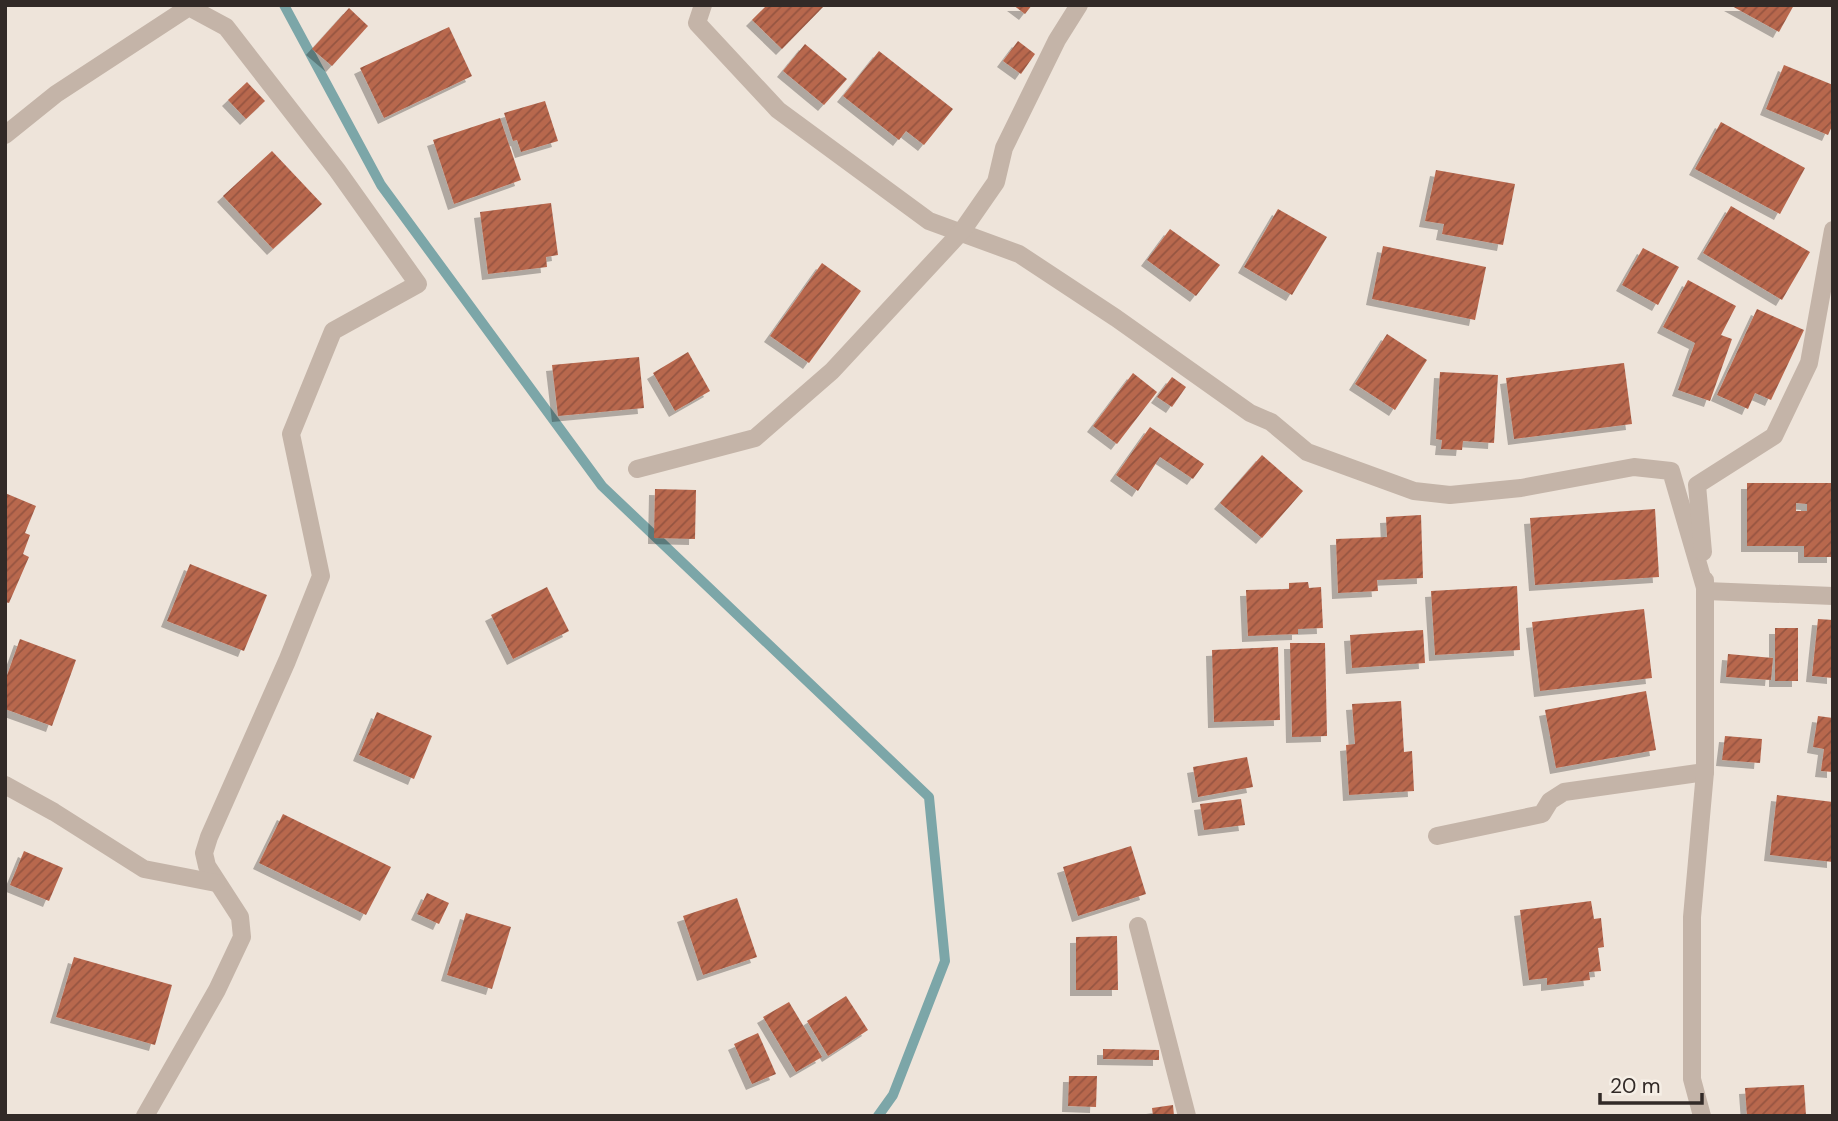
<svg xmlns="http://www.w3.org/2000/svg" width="1838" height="1121" font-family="'DM Sans',sans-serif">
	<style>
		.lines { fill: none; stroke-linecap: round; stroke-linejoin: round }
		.stream { stroke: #7ca6a8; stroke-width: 10 }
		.building { fill: url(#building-hatch); fill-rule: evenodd; filter: url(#shadow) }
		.minor { stroke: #c4b4a8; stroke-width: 18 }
	</style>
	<defs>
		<pattern id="building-hatch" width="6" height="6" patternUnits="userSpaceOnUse" patternTransform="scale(1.75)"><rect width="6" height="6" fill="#b8674e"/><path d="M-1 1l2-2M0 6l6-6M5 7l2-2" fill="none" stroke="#965541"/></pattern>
		<filter id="shadow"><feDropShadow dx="-6" dy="6" stdDeviation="0" flood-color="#0004"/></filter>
	</defs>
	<rect width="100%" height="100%" fill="#eee4da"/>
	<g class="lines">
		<path class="stream" d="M284 5 381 185 602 486 929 797 945 961 893 1095 878 1116"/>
	</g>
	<g class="building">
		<path d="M767 5H825L782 49 752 20Z"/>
		<path d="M1013 5H1032L1025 14Z"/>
		<path d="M1730 5H1794L1779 32Z"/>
		<path d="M349 8 368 26 332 66 312 49Z"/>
		<path d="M449 27 472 76 384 118 360 68Z"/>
		<path d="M1018 41 1035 54 1021 74 1003 61Z"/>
		<path d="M805 44 847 79 824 105 783 71Z"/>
		<path d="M879 51 953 109 924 145 906 131 899 140 843 96Z"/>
		<path d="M1784 65 1833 85V124L1828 135 1766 109Z"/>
		<path d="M247 82 265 101 246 119 228 100Z"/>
		<path d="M545 101 558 141 521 152 517 140 513 141 504 113Z"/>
		<path d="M500 118 521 180 454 204 433 140Z"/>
		<path d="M1721 122 1805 168 1780 214 1695 169Z"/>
		<path d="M272 151 322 204 273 249 223 196Z"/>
		<path d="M1436 170 1515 184 1503 245 1442 234 1444 224 1425 221Z"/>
		<path d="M551 203 558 255 546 257 547 267 488 274 480 212Z"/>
		<path d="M1731 206 1810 252 1782 300 1703 253Z"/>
		<path d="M1278 209 1327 237 1292 295 1244 267Z"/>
		<path d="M1170 229 1220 265 1196 296 1147 260Z"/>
		<path d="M1383 246 1486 267 1475 320 1372 299Z"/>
		<path d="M1643 248 1679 267 1658 305 1622 285Z"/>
		<path d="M822 263 861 291 809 363 770 336Z"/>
		<path d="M1688 280 1736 306 1721 335 1732 339 1710 401 1678 390 1695 343 1663 327Z"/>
		<path d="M1757 309 1804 330 1771 400 1755 393 1748 409 1717 395Z"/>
		<path d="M1387 334 1427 360 1395 410 1355 384Z"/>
		<path d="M688 352 710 391 675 411 653 373Z"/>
		<path d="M639 357 644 408 558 416 552 365Z"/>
		<path d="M1624 363 1632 424 1514 439 1506 378Z"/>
		<path d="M1440 372 1498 375 1494 443 1463 441 1462 450 1441 449 1442 440 1436 439Z"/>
		<path d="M1133 373 1157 392 1117 444 1093 426Z"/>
		<path d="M1172 377 1186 387 1172 407 1157 397Z"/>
		<path d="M1150 427 1204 464 1193 479 1160 457 1138 491 1116 475Z"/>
		<path d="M1262 455 1303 491 1262 538 1220 503Z"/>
		<path d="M1747 483H1833V557H1804V546H1747ZM1796 503 1807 504V511H1796Z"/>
		<path d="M655 489 696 490 695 539 654 538Z"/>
		<path d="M5 493 36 506 25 533 30 535 23 554 29 557 9 603 5 602Z"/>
		<path d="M1655 509 1659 577 1535 585 1530 518Z"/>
		<path d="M1421 515 1423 578 1377 580 1378 591 1338 593 1336 539 1387 537 1386 517Z"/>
		<path d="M190 564 267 595 244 651 167 621Z"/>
		<path d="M1308 582 1309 588 1321 587 1323 628 1298 629V634L1248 636 1246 590 1289 589V583Z"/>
		<path d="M1517 586 1520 650 1435 655 1431 591Z"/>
		<path d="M547 587 569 631 513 659 491 615Z"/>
		<path d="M1644 609 1652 678 1540 691 1532 622Z"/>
		<path d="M1818 619 1833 620V678L1812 676Z"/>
		<rect x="1775" y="628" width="23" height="53"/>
		<path d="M1423 630 1425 663 1352 668 1350 635Z"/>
		<path d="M20 639 76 660 52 726 5 709V681Z"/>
		<path d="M1290 643H1325L1327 736 1292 737Z"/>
		<path d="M1278 647 1280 720 1214 722 1212 650Z"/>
		<path d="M1728 654 1773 658 1771 680 1726 677Z"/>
		<path d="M1646 691 1656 750 1556 768 1545 710Z"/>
		<path d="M1401 701 1404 752 1412 751 1414 791 1349 795 1346 745 1355 744 1352 704Z"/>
		<path d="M377 712 432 736 414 779 359 755Z"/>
		<path d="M1818 716 1833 718V772L1821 771 1824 749 1813 747Z"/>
		<path d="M1725 736 1762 739 1760 763 1722 760Z"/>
		<path d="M1247 757 1253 787 1198 797 1193 767Z"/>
		<path d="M1777 795 1833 802V862L1770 855Z"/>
		<path d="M1241 799 1245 825 1204 830 1200 804Z"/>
		<path d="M283 814 391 867 366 915 259 863Z"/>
		<path d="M1131 846 1146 894 1078 916 1063 867Z"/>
		<path d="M24 851 63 868 49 901 10 885Z"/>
		<path d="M427 893 449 903 439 924 417 914Z"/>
		<path d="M737 898 757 957 703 975 683 916Z"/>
		<path d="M1591 901 1594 919 1601 918 1604 947 1598 948 1601 971 1589 972 1590 980 1547 985V978L1529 980 1520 910Z"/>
		<path d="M466 913 511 927 492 989 447 975Z"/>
		<path d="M1117 936 1118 990H1076V937Z"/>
		<path d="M74 957 172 985 155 1045 56 1017Z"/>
		<path d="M846 996 868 1030 828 1056 807 1021Z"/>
		<path d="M789 1002 822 1057 796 1072 763 1017Z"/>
		<path d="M758 1033 776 1074 752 1084 734 1044Z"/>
		<path d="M1103 1049 1159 1050V1060L1103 1059Z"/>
		<path d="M1069 1076H1097L1096 1107 1068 1106Z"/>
		<path d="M1804 1085 1806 1116H1747L1745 1088Z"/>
		<path d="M1173 1105 1174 1116H1153L1152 1108Z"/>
	</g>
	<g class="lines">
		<g class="minor">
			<path d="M703 5 697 23 778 110 929 221 1019 254 1116 318 1250 413 1271 422 1307 452 1414 491 1450 495 1521 488 1634 467 1671 471 1706 591"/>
			<path d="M5 135 56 94 189 7 226 27 337 170 418 284 333 331 291 434 321 576 287 661 209 837 204 853 207 866 240 917 242 937 217 990 145 1116"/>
			<path d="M637 469 755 438 832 371 962 231 996 182 1004 148 1057 40 1079 5"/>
			<path d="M1703 552 1697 485 1774 436 1809 363 1833 230"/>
			<path d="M1706 591 1833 596"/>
			<path d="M5 785 54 812 144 869 216 883"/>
			<path d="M1437 836 1542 814 1550 801 1564 792 1705 772"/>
			<path d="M1138 926 1187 1116"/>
			<path d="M1702 1116 1692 1079V917L1705 772V580"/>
		</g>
	</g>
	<rect width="1838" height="1121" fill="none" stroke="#322a27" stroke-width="14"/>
	<path d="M1600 1093v10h102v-10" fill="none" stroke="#322a27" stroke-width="3.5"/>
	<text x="1610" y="1093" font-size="21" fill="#322a27" stroke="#f6efe6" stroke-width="5" paint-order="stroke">20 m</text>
</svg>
